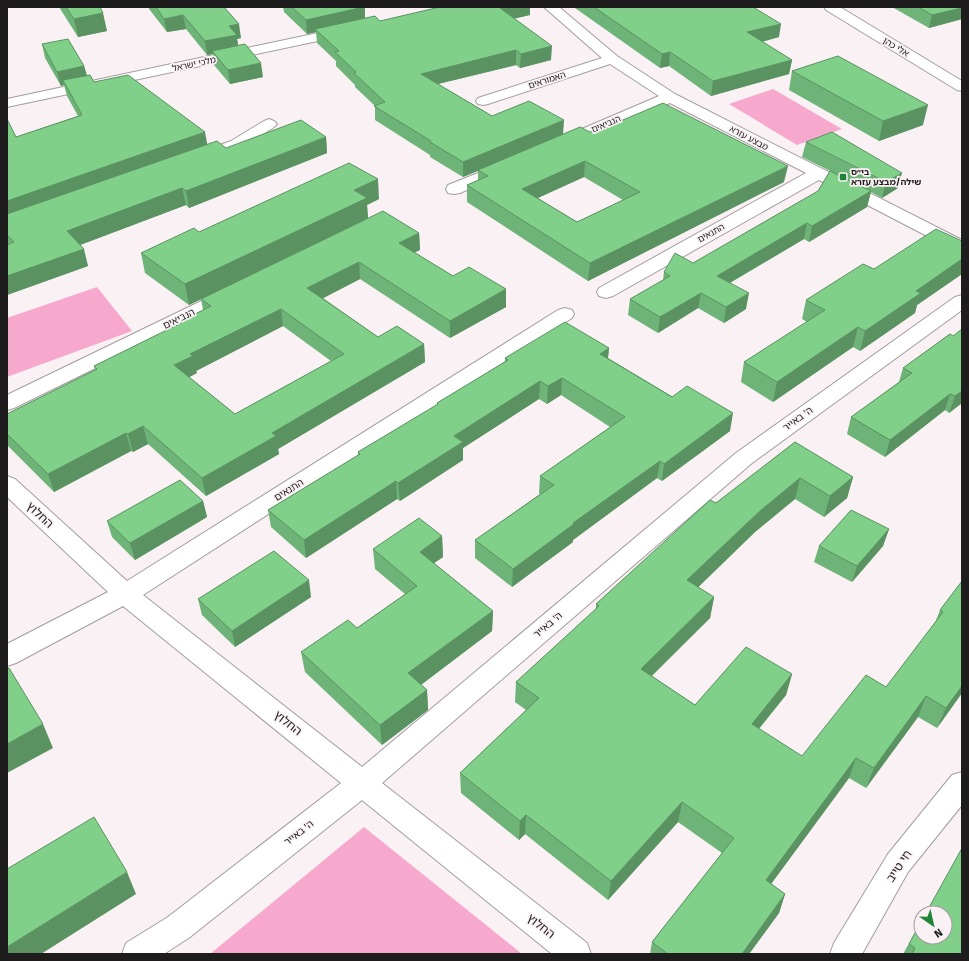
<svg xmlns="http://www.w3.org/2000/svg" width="969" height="961" font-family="'Fira Sans','Noto Sans Hebrew',sans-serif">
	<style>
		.green { fill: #f7a9cd }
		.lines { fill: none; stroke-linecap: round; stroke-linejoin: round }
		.minor-casing { stroke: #a39d9f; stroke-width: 2 }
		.minor { fill: #fff; fill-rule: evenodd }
		.wall { fill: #6eb377; fill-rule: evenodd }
		.shaded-wall { fill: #5a9261 }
		.building { fill: #80d08a; stroke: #5a9261; fill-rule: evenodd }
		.poi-dot { fill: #208439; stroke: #f9f1f4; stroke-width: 1.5 }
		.labels { text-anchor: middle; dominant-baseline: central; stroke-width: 3.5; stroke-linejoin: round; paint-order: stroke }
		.far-street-label { font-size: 9px; fill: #1e1c1d; stroke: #f9f1f4 }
		.far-poi-label { font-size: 9px; font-weight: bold; fill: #1e1c1d; stroke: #f9f1f4; text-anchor: start }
		.street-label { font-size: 10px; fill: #1e1c1d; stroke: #f9f1f4 }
		.near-street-label { font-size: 12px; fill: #1e1c1d; stroke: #f9f1f4 }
	</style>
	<rect width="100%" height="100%" fill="#f9f1f4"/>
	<g class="green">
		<path d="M773 89 842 129 797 145 729 104Z"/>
		<path d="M97 287 132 331 7 377V318Z"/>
		<path d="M364 827 522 954H210Z"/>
	</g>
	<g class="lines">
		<defs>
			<g id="minor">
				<path d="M544 7H559L617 56 675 94 962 240V252L956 251 819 180 613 296 606 298 599 296 597 292 599 288 806 173 670 103 568 146 562 148 556 146 554 143 556 140 659 96 610 64 488 104 483 105 478 104 476 101 478 98 602 58Z"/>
				<path d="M824 7H840L962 81V91L957 90 826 10Z"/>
				<path d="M346 27 351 28 353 31 351 34 7 107V99Z"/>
				<path d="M269 119 274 121 277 124 274 127 243 147 209 159 203 157 201 154 203 151 231 141 264 121Z"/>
				<path d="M506 162 512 164 514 167 512 170 460 193 454 194 448 193 446 189 448 185Z"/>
				<path d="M229 289 236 291 238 295 236 299 14 408 7 410V395L222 291Z"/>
				<path d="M962 295V310L752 463 382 783 587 943 591 954H552L362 800 190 937 164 954H122L126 943 168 917 341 783 123 606 16 663 7 666V644L108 592 7 497V476L15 479 127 581 558 310 565 308 572 310 574 314 572 318 143 595 362 767 736 453 955 297Z"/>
				<path d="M962 772V805L908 872 862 954H830L834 943 888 854 952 775Z"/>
			</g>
		</defs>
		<use href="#minor" class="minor-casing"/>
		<use href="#minor" class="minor"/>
	</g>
	<g class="wall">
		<path d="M59 7H100L107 31 78 37Z"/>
		<path d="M149 7H224L241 38 237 39 238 45 263 77 230 84 214 65 213 54 207 55 186 29 167 32 149 9Z"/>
		<path d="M283 7H365V18L380 21 530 15 514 18 551 60 520 68 516 65 438 84 492 116 563 134 590 132 604 128 784 182 588 281 467 202V185L478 181V171L463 177 430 157V155L375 120V106L355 87V85L336 66V61L317 43 316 32 307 34 284 12ZM584 177 623 200 577 222 538 198Z"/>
		<path d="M575 7H753L779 37 762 42 792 60 789 74 711 96 669 66 660 68 575 8Z"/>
		<path d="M892 7H962V19L929 28Z"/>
		<path d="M42 44 84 66 87 75 94 82 207 144 226 148 326 137 327 153 189 208 186 205 80 245 88 266 7 295V119L16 137 78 116 67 96 64 85 61 86 45 58Z"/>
		<path d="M792 71 923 125 879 141 789 90Z"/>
		<path d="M806 142 898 188 882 198 871 192 867 207 809 242 804 239 730 283 746 309 724 323 698 308 658 333 628 315 630 299 663 280 664 272 693 263 818 191 830 171 802 157Z"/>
		<path d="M379 199 367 205 368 218 419 233 420 250 414 252 453 276 506 289V307L450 338 360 279 323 298 378 337 424 344 425 362 278 449 279 454 206 496 148 444 133 452 131 451 54 492 7 445V414L95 370 94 366 181 323V321L203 310 201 299 189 305 145 273 141 253 199 232ZM283 326 331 361 235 414 189 377 197 373 196 371Z"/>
		<path d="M962 241V274L917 305 915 313 860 351 853 347 773 402 741 382 744 362 807 322 802 319 806 300 874 269Z"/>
		<path d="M950 334 962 403 949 413 945 410 885 457 847 434 851 417 899 382 903 368Z"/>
		<path d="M609 348 608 358 730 431 662 481 657 478 573 540V542L512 587 475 558V540L540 494 539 493 540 476 610 427 561 395 547 404 539 399 463 448V460L400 501 397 499 306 558 271 527 268 510 358 455V452L437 405V403L505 362V358Z"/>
		<path d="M795 442 853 477 847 498 824 517 795 499 755 532 698 587 714 597 710 618 652 676 695 705 792 674 786 695 759 729 802 756 886 687 935 623 940 610 962 581V693L937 728 918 717 866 788 849 778 771 884 785 894 779 913 749 954H650L652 942 722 853 678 822 608 900 525 834 519 840 461 793 460 773 526 710 515 702 516 682 596 609V604L716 503Z"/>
		<path d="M203 501 207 517 135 560 112 537 107 521Z"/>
		<path d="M889 529 883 546 852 582 814 562 819 546Z"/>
		<path d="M442 536 443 557 434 563 493 611 492 631 421 685 427 690 428 710 382 745 305 672 301 652 357 628 405 594 375 569 373 549Z"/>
		<path d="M311 597 235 647 202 615 198 599Z"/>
		<path d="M921 922 962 954H903Z"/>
	</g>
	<g class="shaded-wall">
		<path d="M365 7V21L315 29 316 32 307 34 306 20Z"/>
		<path d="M504 7H530V15L500 22V8Z"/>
		<path d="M962 8V19L929 28 932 15Z"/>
		<path d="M103 13 107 31 78 37 74 19Z"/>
		<path d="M183 15 186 29 167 32 164 19Z"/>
		<path d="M239 24 241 38 237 39 239 48 212 51 213 54 207 55 205 41 229 26Z"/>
		<path d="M781 24 779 37 745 46 747 32Z"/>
		<path d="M552 46 551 60 520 68 521 54Z"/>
		<path d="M516 50V65L421 88V74Z"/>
		<path d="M670 52 669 66 660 68 662 54Z"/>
		<path d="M792 60 789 74 711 96 713 81Z"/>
		<path d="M261 63 263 77 230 84 228 70Z"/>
		<path d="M84 66 88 80H63L64 85 61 86 57 72Z"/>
		<path d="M928 105 923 125 879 141 883 121Z"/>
		<path d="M564 120 563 135 463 177V162Z"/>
		<path d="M205 132 208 148 7 219V201Z"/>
		<path d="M326 137 327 153 189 208 186 191Z"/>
		<path d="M585 161 584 177 522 205V189Z"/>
		<path d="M788 166 784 182 588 281 590 263Z"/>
		<path d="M902 173 898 188 882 198 886 182Z"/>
		<path d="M378 179 379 199 367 205 368 218 189 305 185 284 354 190Z"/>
		<path d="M182 188 186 205 72 248 67 231Z"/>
		<path d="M871 191 867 207 809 242 812 226Z"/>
		<path d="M807 223 804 239 714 292 717 276Z"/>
		<path d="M419 233 420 250 400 260 399 243Z"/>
		<path d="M84 249 88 266 7 295V276Z"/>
		<path d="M962 259V274L917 305 915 313 860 351 865 331 916 291Z"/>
		<path d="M359 262 360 279 310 305 307 288Z"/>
		<path d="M506 289V307L450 338V321Z"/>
		<path d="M701 293 698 308 658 333 660 317Z"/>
		<path d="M749 293 746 309 724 323 726 307Z"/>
		<path d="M281 309 283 326 196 371 197 373 178 383 174 365 190 354Z"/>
		<path d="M858 327 853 347 773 402 777 382Z"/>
		<path d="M424 344 425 362 278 449 279 454 206 496 202 478 272 433Z"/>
		<path d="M609 348 607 366 600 354Z"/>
		<path d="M562 378 561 395 547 404 548 386Z"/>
		<path d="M540 381 539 399 463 448V460L400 501 398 483 454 436Z"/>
		<path d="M962 391V403L949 413 955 396Z"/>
		<path d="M950 394 945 410 885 457 890 440Z"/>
		<path d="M733 413 730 431 662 481 664 464Z"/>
		<path d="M143 426 148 444 133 452 128 434Z"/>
		<path d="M126 433 131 451 54 492 48 474Z"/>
		<path d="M660 461 657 478 573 540V542L512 587 513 569 573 523Z"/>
		<path d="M853 477 847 498 824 517 830 496Z"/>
		<path d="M800 478 795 499 755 532 684 601 687 580 760 511Z"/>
		<path d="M396 481 397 499 306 558 304 540Z"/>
		<path d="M203 501 207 517 135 560 130 543Z"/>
		<path d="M889 529 883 546 852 582 857 566Z"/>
		<path d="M442 536 443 557 421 572 420 552Z"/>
		<path d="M309 580 311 597 235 647 232 631Z"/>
		<path d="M714 597 710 618 638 689 641 669Z"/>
		<path d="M493 611 492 631 410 693 408 673Z"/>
		<path d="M792 674 786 695 746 744 752 724Z"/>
		<path d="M962 686V693L937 728 946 708Z"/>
		<path d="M427 690 428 710 382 745 380 725Z"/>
		<path d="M926 696 918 717 866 788 874 768Z"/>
		<path d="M43 724 53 748 7 773V744Z"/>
		<path d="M856 758 849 778 760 899 766 880Z"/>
		<path d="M682 802 678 822 608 900 611 881Z"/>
		<path d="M526 815 525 834 519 840 520 821Z"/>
		<path d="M127 872 136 894 41 954H7V947Z"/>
		<path d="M785 894 779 913 749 954H742Z"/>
	</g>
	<g class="building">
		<path d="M66 7H100L103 13 74 19Z"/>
		<path d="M156 7H224L239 24 229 26 237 35 205 41 183 15 164 19Z"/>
		<path d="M292 7H364L306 20Z"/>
		<path d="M440 7H504L500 8 552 46 521 54 516 50 421 74 492 116 529 101 564 120 463 162 430 142 431 141 374 106 385 102 354 73 356 72 335 52 339 51 315 29 375 16 380 21Z"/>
		<path d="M594 7H753L781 24 747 32 792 60 713 81 670 52 662 54Z"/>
		<path d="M918 7H962V8L932 15Z"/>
		<path d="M68 39 84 66 57 72 42 44Z"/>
		<path d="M245 44 261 63 228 70 212 51Z"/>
		<path d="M838 56 928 105 883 121 792 71Z"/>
		<path d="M90 75 94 82 128 75 205 132 7 201V119L16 137 82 115 63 80Z"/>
		<path d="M663 103 788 166 590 263 467 185 488 176 478 170 580 127 590 132 602 127 604 128ZM585 161 640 192 577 222 522 189Z"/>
		<path d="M301 120 326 137 186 191 182 188 67 231 84 249 7 276V245L14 242 7 235V214L217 141 226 148Z"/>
		<path d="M832 132 902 173 886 182 806 142Z"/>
		<path d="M349 163 378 179 354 190 367 198 185 284 141 253 194 228 199 232Z"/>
		<path d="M830 171 871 191 812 226 807 223 717 276 749 293 726 307 701 293 660 317 630 299 670 276 664 272 675 253 693 263 818 191Z"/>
		<path d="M383 211 419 233 399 243 453 276 469 267 506 289 450 321 359 262 307 288 378 337 397 326 424 344 272 433 276 436 202 478 143 426 128 434 126 433 48 474 7 434V414L97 369 94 366 183 322 181 321 211 306 201 299ZM281 309 344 354 235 414 174 365 193 356 190 354Z"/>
		<path d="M936 229 962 241V259L916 291 921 293 865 331 858 327 777 382 744 362 825 310 806 300 863 264 874 269Z"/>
		<path d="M565 322 609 348 600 354 672 397 687 386 733 413 664 464 660 461 573 523 574 524 513 569 475 540 554 485 540 476 625 417 562 378 548 386 540 381 454 436 463 442 398 483 396 481 304 540 268 510 360 454 358 452 438 404 437 403 508 360 505 358Z"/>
		<path d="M962 329V391L955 396 950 394 890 440 851 417 912 373 903 368 950 334 953 336Z"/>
		<path d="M795 442 853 477 830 496 800 478 760 511 687 580 714 597 641 669 695 705 746 647 792 674 752 724 802 756 866 675 886 687 943 612 940 610 962 581V686L946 708 926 696 874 768 856 758 766 880 785 894 742 954H668L652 942 734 838 682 802 611 881 526 815 520 821 460 773 539 698 516 682 599 606 596 604 710 500 716 503Z"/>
		<path d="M180 480 203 501 130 543 107 521Z"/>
		<path d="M851 510 889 529 857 566 819 546Z"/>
		<path d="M419 518 442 536 420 552 493 611 408 673 427 690 380 725 301 652 348 620 357 628 417 586 373 549Z"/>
		<path d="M274 551 309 580 232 631 198 599Z"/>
		<path d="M9 668 43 724 7 744V669Z"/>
		<path d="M94 817 127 872 7 947V869Z"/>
		<path d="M962 848V954H912L915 948 909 944 921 922V937H945V913H926Z"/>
	</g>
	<rect class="poi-dot" x="839" y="173" width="8" height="8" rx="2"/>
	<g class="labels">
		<g class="far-street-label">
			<text transform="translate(896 47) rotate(31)">אלי כהן</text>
			<text transform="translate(194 64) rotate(-12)">מלכי ישראל</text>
			<text transform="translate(547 80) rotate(-18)">האמוראים</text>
			<text transform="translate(606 124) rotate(-23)">הנביאים</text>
			<text transform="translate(749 138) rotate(28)">מבצע עזרא</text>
			<text transform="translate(711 233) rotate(-29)">התנאים</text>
		</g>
		<g class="far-poi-label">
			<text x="851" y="172">בי״ס<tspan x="851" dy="10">שילה/מבצע עזרא</tspan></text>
		</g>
		<g class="street-label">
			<text transform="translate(179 319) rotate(-26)">הנביאים</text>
			<text transform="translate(798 419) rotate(-36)">ה' באייר</text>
			<text transform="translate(289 490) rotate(-32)">התנאים</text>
			<text transform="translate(548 625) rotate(-40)">ה' באייר</text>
			<text transform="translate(299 833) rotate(-38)">ה' באייר</text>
		</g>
		<g class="near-street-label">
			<text transform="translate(40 515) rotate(43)">החלוץ</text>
			<text transform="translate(288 723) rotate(39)">החלוץ</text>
			<text transform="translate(899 866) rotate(-56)">חי טייב</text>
			<text transform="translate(541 926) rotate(39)">החלוץ</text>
		</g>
	</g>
	<rect width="969" height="961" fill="none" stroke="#1e1c1d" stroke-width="16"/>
	<g transform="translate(933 925) rotate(146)"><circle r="19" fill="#f9f1f4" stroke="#a19c9e"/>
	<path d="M0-3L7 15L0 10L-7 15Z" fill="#208439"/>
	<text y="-6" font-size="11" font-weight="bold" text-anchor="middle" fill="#1e1c1d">N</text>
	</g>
</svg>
